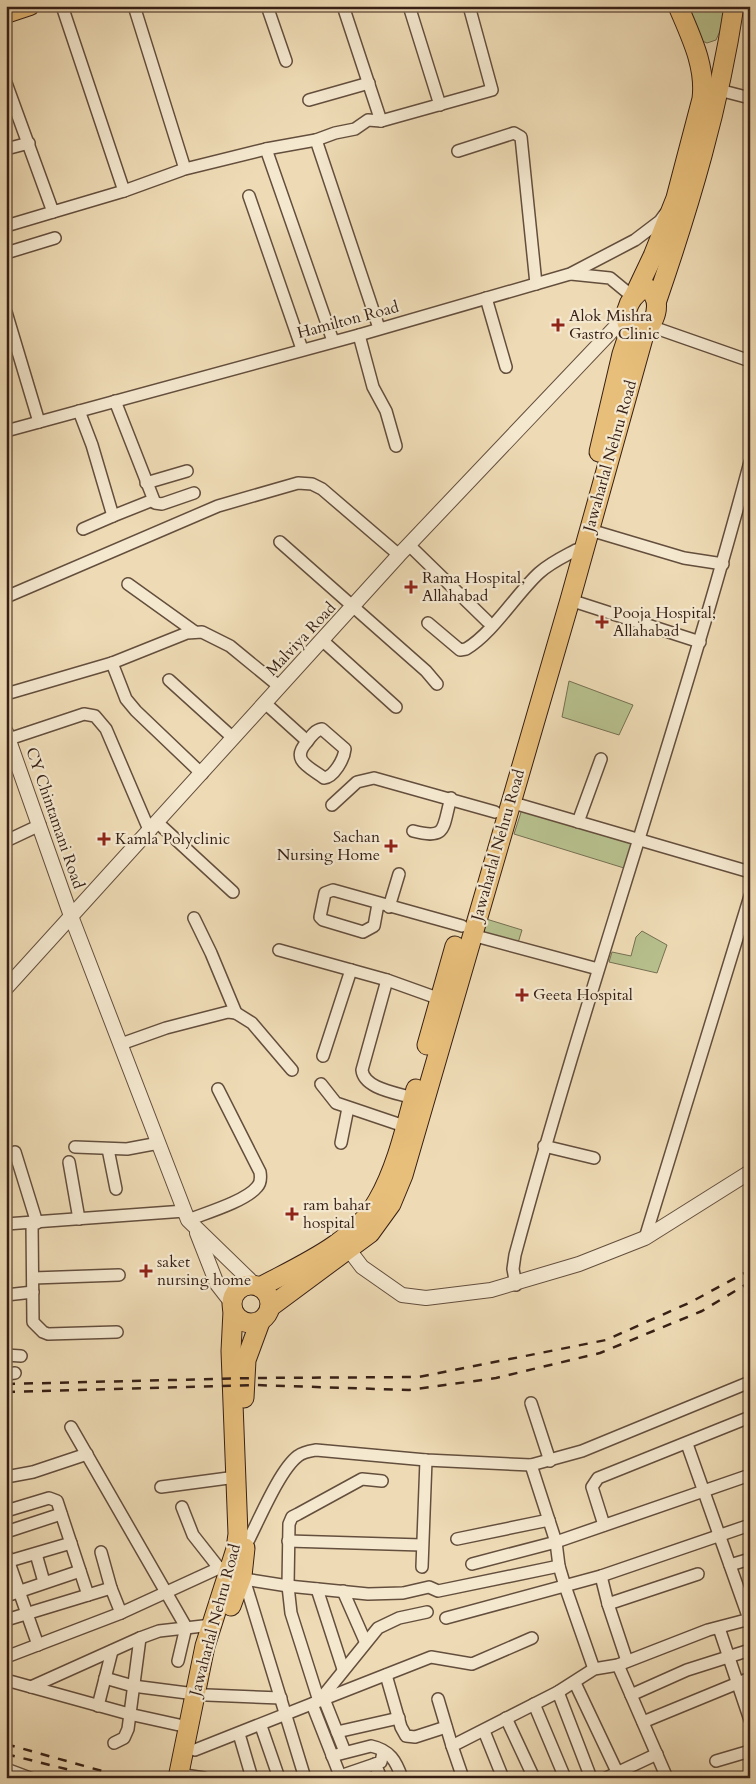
<svg xmlns="http://www.w3.org/2000/svg" width="756" height="1784" font-family="Cardo,serif">
	<style>
		.green { fill: #b7c18e; stroke: #767052 }
		.lines { fill: none; stroke-linecap: round; stroke-linejoin: round }
		.minor-casing { stroke: #644e3d; stroke-width: 14 }
		.tertiary-casing { stroke: #644e3d; stroke-width: 16 }
		.primary-casing { stroke: #361f15; stroke-width: 20 }
		.trunk-casing { stroke: #361f15; stroke-width: 21 }
		.minor { stroke: #f4e8cf; stroke-width: 11 }
		.tertiary { stroke: #f4e8cf; stroke-width: 14 }
		.primary { stroke: #e7be7a; stroke-width: 18 }
		.trunk { stroke: #e7be7a; stroke-width: 19 }
		.rail { stroke: #361f15; stroke-width: 2.5; stroke-dasharray: 9 9; stroke-linecap: butt }
		.poi-dot { fill: #8f2418; stroke: #f4e8cf; stroke-width: 2 }
		.labels { text-anchor: middle; dominant-baseline: central; stroke-width: 4.5; stroke-linejoin: round; paint-order: stroke }
		.poi-label { font-size: 16px; fill: #361f15; stroke: #f4e8cf; text-anchor: start }
		.street-label { font-size: 16px; fill: #361f15; stroke: #f4e8cf }
	</style>
	<rect width="100%" height="100%" fill="#eedbb5"/>
	<filter id="stains"><feTurbulence type="fractalNoise" baseFrequency=".004" numOctaves="4"/><feColorMatrix values="0 0 0 0 .2 0 0 0 0 .09 0 0 0 0 .02 0 0 0 .5 -.17"/></filter>
	<radialGradient id="worn" r=".72"><stop offset=".6" stop-color="#630" stop-opacity="0"/><stop offset="1" stop-color="#630" stop-opacity=".3"/></radialGradient>
	<g class="green">
		<path d="M685 6H731L716 40 707 43 700 40Z"/>
		<path d="M569 681 633 705 619 735 562 717Z"/>
		<path d="M523 806 633 840 624 868 514 834Z"/>
		<path d="M483 918 522 930 517 946 478 934Z"/>
		<path d="M642 931 667 945 657 973 609 962 612 952 631 956 636 937Z"/>
	</g>
	<g class="lines">
		<defs>
			<g id="minor">
				<path d="M62 6 124 191 182 170"/>
				<path d="M134 6 185 169 266 149 316 140 335 133 355 129 368 120 381 121 492 90 469 6"/>
				<path d="M267 6 286 61"/>
				<path d="M343 6 381 121"/>
				<path d="M409 6 440 105"/>
				<path d="M6 83 53 212 124 191"/>
				<path d="M719 90 750 98"/>
				<path d="M309 100 369 83"/>
				<path d="M316 140 379 328"/>
				<path d="M6 149 29 143"/>
				<path d="M266 149 333 341"/>
				<path d="M458 151 514 133 521 137 536 284"/>
				<path d="M249 196 302 349"/>
				<path d="M6 226 53 212"/>
				<path d="M6 253 55 238"/>
				<path d="M571 274 610 278 633 297"/>
				<path d="M486 298 506 367"/>
				<path d="M6 312 39 422"/>
				<path d="M650 326 750 361"/>
				<path d="M359 335 373 387 386 411 396 446"/>
				<path d="M115 401 155 503 162 504 194 493"/>
				<path d="M79 411 92 445 113 516 153 500"/>
				<path d="M6 431 359 335 570 274 635 240 660 221 665 214"/>
				<path d="M146 483 187 471"/>
				<path d="M83 529 113 516"/>
				<path d="M590 530 684 558 723 564"/>
				<path d="M280 542 426 671 437 684"/>
				<path d="M409 545 487 621"/>
				<path d="M128 584 195 632"/>
				<path d="M6 597 218 506 298 483 312 484 322 489 399 555"/>
				<path d="M570 600 700 642"/>
				<path d="M428 623 460 650 466 649C493 633 516 594 539 573 550 563 563 557 576 550"/>
				<path d="M323 641 396 707"/>
				<path d="M112 663 126 699 136 711 202 774"/>
				<path d="M169 680 232 737"/>
				<path d="M6 694 112 663 187 633 202 632 230 646 280 687"/>
				<path d="M265 703 307 741"/>
				<path d="M322 729 345 749C344 759 334 777 324 778 309 767 290 760 307 742 311 736 315 730 322 729Z"/>
				<path d="M9 739 84 714 95 716 106 729 150 832"/>
				<path d="M510 802 750 872"/>
				<path d="M332 805 357 782 374 778 495 812"/>
				<path d="M578 822 601 759"/>
				<path d="M158 823 233 892"/>
				<path d="M413 831C448 840 442 828 451 798"/>
				<path d="M6 841 40 825"/>
				<path d="M378 904 374 926 363 932 323 920 320 917 325 893 333 890 462 926"/>
				<path d="M389 907 399 874"/>
				<path d="M194 918 211 953 236 1013 252 1023 292 1070"/>
				<path d="M472 935 598 969"/>
				<path d="M279 950 387 980 440 999"/>
				<path d="M387 980 362 1070C364 1089 398 1093 413 1098"/>
				<path d="M121 1044 166 1028 228 1012 236 1013"/>
				<path d="M323 1056 351 970"/>
				<path d="M321 1084 336 1103 404 1126"/>
				<path d="M341 1143 348 1108"/>
				<path d="M544 1146 594 1158"/>
				<path d="M75 1147 127 1149 159 1143"/>
				<path d="M108 1149 116 1189"/>
				<path d="M15 1152 37 1223"/>
				<path d="M69 1162 79 1219"/>
				<path d="M188 1220C206 1213 246 1201 257 1187 261 1183 261 1178 260 1172L218 1089"/>
				<path d="M32 1223 33 1322 43 1332 48 1334 117 1332"/>
				<path d="M6 1224 185 1211"/>
				<path d="M645 1238 750 896"/>
				<path d="M33 1278 119 1275"/>
				<path d="M516 1285 513 1269 515 1255C587 989 679 728 750 462"/>
				<path d="M6 1295 33 1292"/>
				<path d="M6 1355 21 1356"/>
				<path d="M6 1374 15 1373"/>
				<path d="M531 1403 550 1461"/>
				<path d="M71 1427 186 1627 178 1661"/>
				<path d="M687 1444 749 1619"/>
				<path d="M531 1465 556 1542 559 1566 565 1586 594 1669"/>
				<path d="M6 1477 33 1472 87 1454"/>
				<path d="M382 1481 362 1479 298 1514 292 1517 289 1524 288 1586 291 1613 319 1701 431 1657 472 1664 532 1638"/>
				<path d="M161 1487 236 1477"/>
				<path d="M182 1507 193 1535 219 1568"/>
				<path d="M6 1511 49 1498 57 1501 88 1595"/>
				<path d="M604 1525 592 1487 598 1478 750 1417"/>
				<path d="M6 1532 61 1514"/>
				<path d="M457 1539 549 1520"/>
				<path d="M288 1541 422 1545"/>
				<path d="M245 1547C257 1525 279 1470 298 1456 303 1452 310 1451 316 1450L426 1460 531 1465 582 1451 750 1382"/>
				<path d="M101 1552 111 1588"/>
				<path d="M6 1554 38 1645"/>
				<path d="M36 1554 44 1582"/>
				<path d="M6 1562 71 1543"/>
				<path d="M472 1564 556 1542 750 1475"/>
				<path d="M730 1565 750 1559"/>
				<path d="M422 1567 426 1460"/>
				<path d="M601 1576 608 1604 627 1661"/>
				<path d="M244 1579 288 1586 368 1594 403 1593 429 1587 438 1591 559 1566"/>
				<path d="M317 1589 343 1669"/>
				<path d="M343 1591 365 1641"/>
				<path d="M6 1596 80 1571"/>
				<path d="M608 1604 698 1574"/>
				<path d="M446 1618 601 1576 750 1525"/>
				<path d="M6 1620 111 1588 121 1613"/>
				<path d="M719 1628 750 1720"/>
				<path d="M6 1657 121 1613 219 1568H230L244 1579 305 1778"/>
				<path d="M618 1665 667 1778"/>
				<path d="M386 1675 401 1727 406 1736 415 1737 446 1727"/>
				<path d="M105 1678 133 1686 195 1694"/>
				<path d="M6 1680 129 1714 188 1727"/>
				<path d="M575 1683 620 1778"/>
				<path d="M31 1687 140 1638 159 1631 212 1625"/>
				<path d="M558 1692 591 1778"/>
				<path d="M207 1695 281 1698"/>
				<path d="M631 1695 687 1670 750 1650"/>
				<path d="M324 1699 345 1752"/>
				<path d="M438 1699 452 1746"/>
				<path d="M312 1704 341 1778"/>
				<path d="M534 1704 565 1778"/>
				<path d="M98 1706 112 1651"/>
				<path d="M506 1718 534 1778"/>
				<path d="M643 1722 750 1678"/>
				<path d="M261 1726 279 1778"/>
				<path d="M484 1731 503 1778"/>
				<path d="M337 1732 399 1718"/>
				<path d="M239 1734 252 1778"/>
				<path d="M114 1743 124 1738 128 1729 140 1638"/>
				<path d="M195 1750 319 1701 378 1628 399 1618 427 1612"/>
				<path d="M332 1756 371 1746C390 1750 396 1761 402 1778"/>
				<path d="M716 1761 750 1751"/>
				<path d="M375 1764 381 1778"/>
				<path d="M6 1769 30 1778"/>
				<path d="M178 1774 204 1778"/>
				<path d="M340 1776 381 1762 383 1752"/>
				<path d="M463 1778 452 1746 558 1692 594 1669 618 1665 708 1630 750 1619"/>
				<path d="M606 1778 657 1754"/>
			</g>
			<g id="tertiary">
				<path d="M6 732 71 916 188 1220 256 1286"/>
				<path d="M6 988 399 555 625 317"/>
				<path d="M197 1233 217 1284 231 1302"/>
				<path d="M343 1242 362 1267 402 1295 426 1298 491 1290 579 1264 645 1238 750 1172"/>
			</g>
			<path id="primary" d="M6 14 30 6"/>
			<g id="trunk">
				<path d="M643 289H649C663 302 656 325 640 333H635C618 321 628 298 643 289Z"/>
				<path d="M635 294 653 256 676 198 702 99C706 66 691 37 678 6"/>
				<path d="M657 300C690 204 719 107 734 6"/>
				<path d="M599 452 622 354 630 330"/>
				<path d="M427 1045 455 946"/>
				<circle cx="251" cy="1304" r="19"/>
				<path d="M260 1287C301 1265 354 1243 378 1200 397 1167 406 1125 416 1089"/>
				<path d="M270 1307 370 1233 391 1204 403 1175 570 600 645 331"/>
				<path d="M244 1398 246 1360 260 1322"/>
				<path d="M231 1606 242 1576 245 1548"/>
				<path d="M178 1778 205 1646 236 1549 238 1534 231 1351 233 1311"/>
			</g>
		</defs>
		<use href="#minor" class="minor-casing"/>
		<use href="#tertiary" class="tertiary-casing"/>
		<use href="#primary" class="primary-casing"/>
		<use href="#trunk" class="trunk-casing"/>
		<use href="#minor" class="minor"/>
		<use href="#tertiary" class="tertiary"/>
		<use href="#primary" class="primary"/>
		<use href="#trunk" class="trunk"/>
		<g class="rail">
			<path d="M6 1384 255 1378 419 1377 606 1340 691 1302 750 1270"/>
			<path d="M6 1392 255 1385 409 1390 496 1378 600 1353 702 1311 750 1282"/>
			<path d="M6 1744 127 1778"/>
			<path d="M6 1754 70 1770"/>
		</g>
	</g>
	<g class="poi-dot">
		<path d="M555.5 317.5h5v5h5v5h-5v5h-5v-5h-5v-5h5z"/>
		<path d="M408.5 579.5h5v5h5v5h-5v5h-5v-5h-5v-5h5z"/>
		<path d="M599.5 614.5h5v5h5v5h-5v5h-5v-5h-5v-5h5z"/>
		<path d="M101.5 831.5h5v5h5v5h-5v5h-5v-5h-5v-5h5z"/>
		<path d="M388.5 838.5h5v5h5v5h-5v5h-5v-5h-5v-5h5z"/>
		<path d="M519.5 987.5h5v5h5v5h-5v5h-5v-5h-5v-5h5z"/>
		<path d="M289.5 1206.5h5v5h5v5h-5v5h-5v-5h-5v-5h5z"/>
		<path d="M143.5 1263.5h5v5h5v5h-5v5h-5v-5h-5v-5h5z"/>
	</g>
	<g class="labels">
		<g class="poi-label">
			<text x="569" y="316">Alok Mishra<tspan x="569" dy="18">Gastro Clinic</tspan></text>
			<text x="422" y="578">Rama Hospital,<tspan x="422" dy="18">Allahabad</tspan></text>
			<text x="613" y="613">Pooja Hospital,<tspan x="613" dy="18">Allahabad</tspan></text>
			<text x="380" y="837" text-anchor="end">Sachan<tspan x="380" dy="18">Nursing Home</tspan></text>
			<text x="115" y="839">Kamla Polyclinic</text>
			<text x="533" y="995">Geeta Hospital</text>
			<text x="303" y="1205">ram bahar<tspan x="303" dy="18">hospital</tspan></text>
			<text x="157" y="1262">saket<tspan x="157" dy="18">nursing home</tspan></text>
		</g>
		<g class="street-label">
			<text transform="translate(348 320) rotate(-15)">Hamilton Road</text>
			<text transform="translate(610 456) rotate(-74)">Jawaharlal Nehru Road</text>
			<text transform="translate(301 639) rotate(-47)">Malviya Road</text>
			<text transform="translate(55 818) rotate(71)">CY Chintamani Road</text>
			<text transform="translate(498 845) rotate(-74)">Jawaharlal Nehru Road</text>
			<text transform="translate(215 1620) rotate(-75)">Jawaharlal Nehru Road</text>
		</g>
	</g>
	<rect width="756" height="1784" fill="none" stroke="#eedbb5" stroke-width="25"/>
	<rect x="8" y="8" width="741" height="1769" fill="none" stroke="#361f15" stroke-width="2.5"/>
	<rect x="12" y="12" width="731" height="1759" fill="none" stroke="#361f15"/>
	<rect width="100%" height="100%" filter="url(#stains)"/>
	<rect width="100%" height="100%" fill="url(#worn)"/>
</svg>
